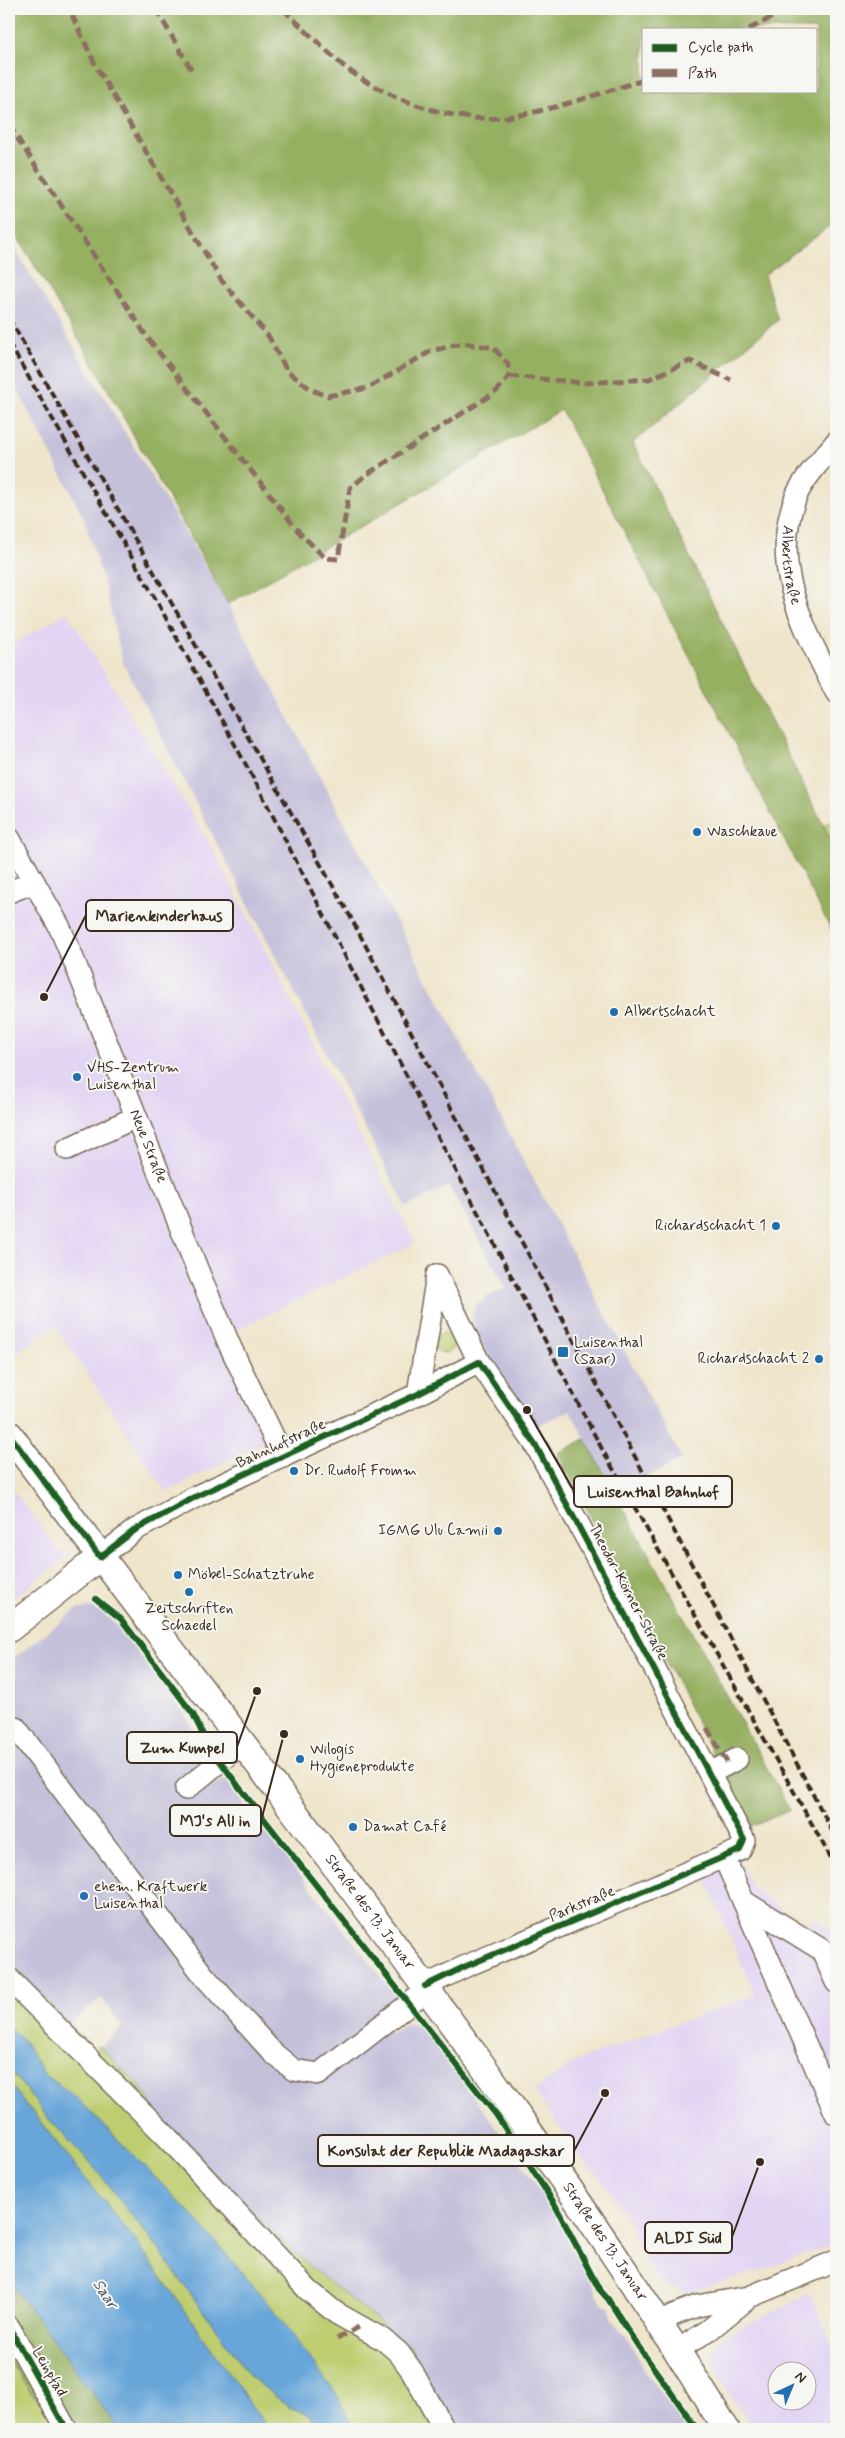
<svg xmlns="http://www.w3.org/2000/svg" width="845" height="2438" font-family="Mynerve,sans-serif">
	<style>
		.built { fill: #e2d4f3; fill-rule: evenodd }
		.industrial { fill: #c5c0da }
		.green { fill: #bdcd6f; stroke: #7c7c46 }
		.forest { fill: #96b062; stroke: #686d40; fill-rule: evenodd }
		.water { fill: #67a6d9; stroke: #51687c }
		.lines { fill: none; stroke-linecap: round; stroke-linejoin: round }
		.minor-casing { stroke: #7a6b5b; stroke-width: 24 }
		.major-casing { stroke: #7a6b5b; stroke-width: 29 }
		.minor { stroke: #fff; stroke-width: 21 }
		.major { stroke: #fff; stroke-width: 26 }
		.rail { stroke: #3b2a1e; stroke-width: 4; stroke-dasharray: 8 4; stroke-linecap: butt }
		.quiet { stroke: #8d6e63; stroke-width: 5; stroke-dasharray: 10 5; stroke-linecap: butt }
		.cycleway-casing { stroke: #f6f6f2; stroke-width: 9 }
		.cycleway { stroke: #1b5e20; stroke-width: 6 }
		.poi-dot { fill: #1f6fb2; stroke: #f6f6f2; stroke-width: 2 }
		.labels { text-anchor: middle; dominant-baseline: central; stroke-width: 4; stroke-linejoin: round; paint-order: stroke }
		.street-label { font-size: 15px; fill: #3b2a1e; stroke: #f6f6f2 }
		.poi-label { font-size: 15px; fill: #3b2a1e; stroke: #f6f6f2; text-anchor: start }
		.water-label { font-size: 16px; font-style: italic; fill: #4a555f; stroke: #f6f6f2 }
		.leader { fill: none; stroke: #3b2a1e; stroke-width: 2 }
		.callout-dot { fill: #3b2a1e; stroke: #f6f6f2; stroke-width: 2 }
		.callout { fill: #f6f6f2; stroke: #3b2a1e; stroke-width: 2 }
		.callout-label { font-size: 16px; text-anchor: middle; font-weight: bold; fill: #3b2a1e }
	</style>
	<rect width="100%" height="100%" fill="#f6f6f2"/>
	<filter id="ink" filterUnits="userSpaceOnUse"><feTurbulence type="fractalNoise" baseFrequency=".02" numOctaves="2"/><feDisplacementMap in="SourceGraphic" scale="10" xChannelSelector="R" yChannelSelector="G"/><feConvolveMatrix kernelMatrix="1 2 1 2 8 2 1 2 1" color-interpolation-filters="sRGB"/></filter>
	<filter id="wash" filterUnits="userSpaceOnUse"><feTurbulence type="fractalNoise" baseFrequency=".0096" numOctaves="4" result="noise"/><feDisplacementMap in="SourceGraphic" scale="20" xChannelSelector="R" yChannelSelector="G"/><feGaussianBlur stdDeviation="1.12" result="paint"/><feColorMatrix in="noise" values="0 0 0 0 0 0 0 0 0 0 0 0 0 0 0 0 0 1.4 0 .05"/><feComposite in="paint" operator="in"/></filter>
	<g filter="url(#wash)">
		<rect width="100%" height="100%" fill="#efe5cb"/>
		<g class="built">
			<path d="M67 612 212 847 415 1243 218 1339 265 1441 166 1492 55 1325 9 1358V880L16 877 9 865V647Z"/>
			<path d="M9 1485 65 1558 9 1602Z"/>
			<path d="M740 1860 752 1887 807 1928 815 1917 836 1933V2243L776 2265 690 2292 672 2288 662 2283 649 2267 639 2250 629 2223 606 2186 598 2175 583 2161 534 2091 576 2061 755 1995 704 1875Z"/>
			<path d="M810 2293 836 2353V2418L814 2429H751L717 2371 712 2353 719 2339ZM778 2370H808V2400H778Z"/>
		</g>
		<g class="industrial">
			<path d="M9 239 228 604 682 1459 614 1494 570 1410 537 1426 527 1418 497 1374 481 1341 472 1317 476 1305 485 1300 484 1298 506 1288 449 1186 406 1207 123 663 105 587 84 518 9 373Z"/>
			<path d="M92 1608 103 1612 116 1624 187 1719 205 1751 193 1770 206 1786 225 1780 395 1994 392 2003 385 2011 390 2032 408 2023 420 2026 497 2128 549 2203 569 2244 603 2304 610 2308 611 2317 620 2331 626 2335 646 2372 688 2429H453L314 2270 261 2221 152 2110 146 2093 100 2047 123 2027 101 1998 68 2025 9 1961V1662L69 1615 78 1609Z"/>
		</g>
		<g class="green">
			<path d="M836 819V851L824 825Z"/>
			<circle cx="444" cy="1343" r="10"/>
			<path d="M9 1961 94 2051 98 2046 100 2047 147 2093 152 2110 261 2221 314 2270 409 2346 453 2429H353L339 2398 195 2218 77 2098 44 2074 23 2040 9 2026Z"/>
			<path d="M9 2068 48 2118 93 2166 147 2234 251 2377 289 2407 310 2414 317 2429H268L137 2243 9 2083Z"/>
			<path d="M9 2361 31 2393 70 2429H9Z"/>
		</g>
		<g class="forest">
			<path d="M9 9H836V222L764 275 778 320 633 443 836 851V931L833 933 561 410 228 604 94 365 9 223ZM644 29H816V91H644Z"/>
			<path d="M585 1439 790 1810 751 1827 558 1453Z"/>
			<path d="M9 2280 119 2429H70L31 2393 9 2361Z"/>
			<path d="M836 2418V2429H814Z"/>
		</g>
		<g class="water">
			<path d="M9 2026 23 2040 44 2074 77 2098 195 2218 279 2316 339 2398 353 2429H317L310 2414 289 2407 251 2377 147 2234 93 2166 48 2118 9 2068Z"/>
			<path d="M9 2083 137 2243 268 2429H119L9 2280Z"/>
		</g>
	</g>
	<g filter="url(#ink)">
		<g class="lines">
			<defs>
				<g id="minor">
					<path id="s1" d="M836 442C823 458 806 475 797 494 767 565 805 629 836 692"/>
					<path id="s2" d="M9 838 59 926 72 956 200 1276 230 1346 283 1457"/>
					<path d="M9 892 34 882"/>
					<path d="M67 1149 136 1117"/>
					<path d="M418 1394 437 1275"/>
					<path d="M100 1557 135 1530 197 1496 418 1394 479 1362"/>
					<path d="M16 1728 204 1976 273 2053 294 2070 319 2074 427 1990"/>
					<path d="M710 1773 737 1759"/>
					<path d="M186 1789 241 1744"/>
					<path d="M724 1857 836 2114"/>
					<path d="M743 1901 822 1950 836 1982"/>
					<path d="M9 1979 168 2138 308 2290 336 2313 384 2340 399 2353 412 2371 444 2429"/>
					<path d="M425 1986 464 1967 740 1850 744 1840 590 1545 535 1444 479 1362 437 1275"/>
					<path d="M659 2324 673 2315 697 2306 749 2297 836 2261"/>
					<path d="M9 2327 66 2429"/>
					<path d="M676 2351 709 2330 747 2299"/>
				</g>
				<g id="major">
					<path id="s3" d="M9 1434C252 1762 512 2080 726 2429"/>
					<path d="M9 1629 100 1557"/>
				</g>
			</defs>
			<use href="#minor" class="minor-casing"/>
			<use href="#major" class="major-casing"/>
			<use href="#minor" class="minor"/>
			<use href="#major" class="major"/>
			<g class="rail">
				<path d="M9 318 350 916 836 1838"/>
				<path d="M9 343 155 598 257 785 433 1127 602 1449 836 1867"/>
			</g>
			<g class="quiet">
				<path d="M156 9 192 71"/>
				<path d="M283 9C302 27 321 46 341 64 379 96 451 123 500 118 549 112 597 94 644 80"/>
				<path d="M749 29 788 9"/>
				<path d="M9 125 147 337 299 532 325 558 338 559 350 488 366 475 497 391 509 376 508 364 494 348 463 343 431 351 368 388 327 396 312 390 287 371 269 337 221 280 96 66 69 9"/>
				<path d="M509 376 585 383 649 379 690 361 731 380"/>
				<path d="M707 1728 728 1764"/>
				<path d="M337 2339 359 2327"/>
			</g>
			<defs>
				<g id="cycleway">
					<path d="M9 1434 100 1557 135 1530 197 1496 418 1394 479 1362 535 1444 744 1840 740 1850 464 1967 425 1986"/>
					<path d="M96 1599 121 1619 193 1714 207 1743 239 1787 497 2116 554 2203 599 2289 608 2299 636 2343 697 2429"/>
					<path d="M9 2327 66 2429"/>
				</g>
			</defs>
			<use href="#cycleway" class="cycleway-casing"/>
			<use href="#cycleway" class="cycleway"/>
		</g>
	</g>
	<g class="poi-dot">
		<circle cx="697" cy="832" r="5"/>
		<circle cx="614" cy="1012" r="5"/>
		<circle cx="77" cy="1077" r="5"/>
		<circle cx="776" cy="1226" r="5"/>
		<rect x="557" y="1346" width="12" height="12" rx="2.5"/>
		<circle cx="819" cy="1359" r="5"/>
		<circle cx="294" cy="1471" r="5"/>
		<circle cx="498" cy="1531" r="5"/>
		<circle cx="178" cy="1575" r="5"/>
		<circle cx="189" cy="1592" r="5"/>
		<circle cx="300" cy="1759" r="5"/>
		<circle cx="353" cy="1827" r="5"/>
		<circle cx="84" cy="1896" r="5"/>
	</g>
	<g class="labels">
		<g class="street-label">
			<text stroke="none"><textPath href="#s1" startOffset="138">Albertstraße</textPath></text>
			<text stroke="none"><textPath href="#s2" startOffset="339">Neue Straße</textPath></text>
			<text transform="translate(281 1444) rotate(-25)">Bahnhofstraße</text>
			<text transform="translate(628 1592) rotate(62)">Theodor-Körner-Straße</text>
			<text transform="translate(582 1904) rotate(-23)">Parkstraße</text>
			<text stroke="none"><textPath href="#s3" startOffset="599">Straße des 13. Januar</textPath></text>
			<text stroke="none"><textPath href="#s3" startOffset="1004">Straße des 13. Januar</textPath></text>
			<text transform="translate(49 2372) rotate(60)">Leinpfad</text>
		</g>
		<g class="poi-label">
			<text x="707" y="832">Waschkaue</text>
			<text x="624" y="1012">Albertschacht</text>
			<text x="87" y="1068">VHS-Zentrum<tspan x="87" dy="17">Luisenthal</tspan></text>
			<text x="766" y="1226" text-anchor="end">Richardschacht 1</text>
			<text x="574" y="1343">Luisenthal<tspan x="574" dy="17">(Saar)</tspan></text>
			<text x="809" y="1359" text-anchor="end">Richardschacht 2</text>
			<text x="304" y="1471">Dr. Rudolf Fromm</text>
			<text x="488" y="1531" text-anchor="end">IGMG Ulu Camii</text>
			<text x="188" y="1575">Möbel-Schatztruhe</text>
			<text x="189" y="1609" text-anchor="middle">Zeitschriften<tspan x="189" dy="17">Schaedel</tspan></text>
			<text x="310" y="1750">Wilogis<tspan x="310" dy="17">Hygieneprodukte</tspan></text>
			<text x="363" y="1827">Damat Café</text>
			<text x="94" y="1887">ehem. Kraftwerk<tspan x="94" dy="17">Luisenthal</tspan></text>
		</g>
		<g class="water-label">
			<text transform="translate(105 2294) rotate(57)">Saar</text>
		</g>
	</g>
	<path class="leader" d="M44 997L86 915M527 1410L574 1491M257 1691L237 1747M284 1734L261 1821M605 2093L574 2151M760 2162L732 2237"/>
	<g class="callout-dot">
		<circle cx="44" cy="997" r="5"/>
		<circle cx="527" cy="1410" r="5"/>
		<circle cx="257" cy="1691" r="5"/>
		<circle cx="284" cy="1734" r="5"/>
		<circle cx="605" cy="2093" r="5"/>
		<circle cx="760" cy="2162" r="5"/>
	</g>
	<g class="callout">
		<rect x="86" y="900" width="147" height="31" rx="5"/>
		<rect x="574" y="1476" width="158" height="31" rx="5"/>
		<rect x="127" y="1732" width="110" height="31" rx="5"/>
		<rect x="170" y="1805" width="91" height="31" rx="5"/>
		<rect x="318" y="2135" width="256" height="31" rx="5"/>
		<rect x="645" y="2222" width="87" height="31" rx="5"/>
	</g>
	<g class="callout-label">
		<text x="159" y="921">Marienkinderhaus</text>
		<text x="653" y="1497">Luisenthal Bahnhof</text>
		<text x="182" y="1753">Zum Kumpel</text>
		<text x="215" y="1826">MJ's All in</text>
		<text x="446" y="2156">Konsulat der Republik Madagaskar</text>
		<text x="688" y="2243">ALDI Süd</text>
	</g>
	<rect width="845" height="2438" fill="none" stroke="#f6f6f2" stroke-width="30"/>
	<rect x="642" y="28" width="175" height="65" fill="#f6f6f2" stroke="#aba49d"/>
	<rect x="652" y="44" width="25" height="8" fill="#1b5e20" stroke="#aba49d"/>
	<text x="688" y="52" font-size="15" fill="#3b2a1e">Cycle path</text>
	<rect x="652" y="69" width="25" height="8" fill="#8d6e63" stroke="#aba49d"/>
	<text x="688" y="78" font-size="15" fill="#3b2a1e">Path</text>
	<g transform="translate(792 2386) rotate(44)"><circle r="24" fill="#f6f6f2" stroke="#aba49d"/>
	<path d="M0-4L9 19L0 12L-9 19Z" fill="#1f6fb2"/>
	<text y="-8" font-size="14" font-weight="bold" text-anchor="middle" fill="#3b2a1e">N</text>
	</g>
</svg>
